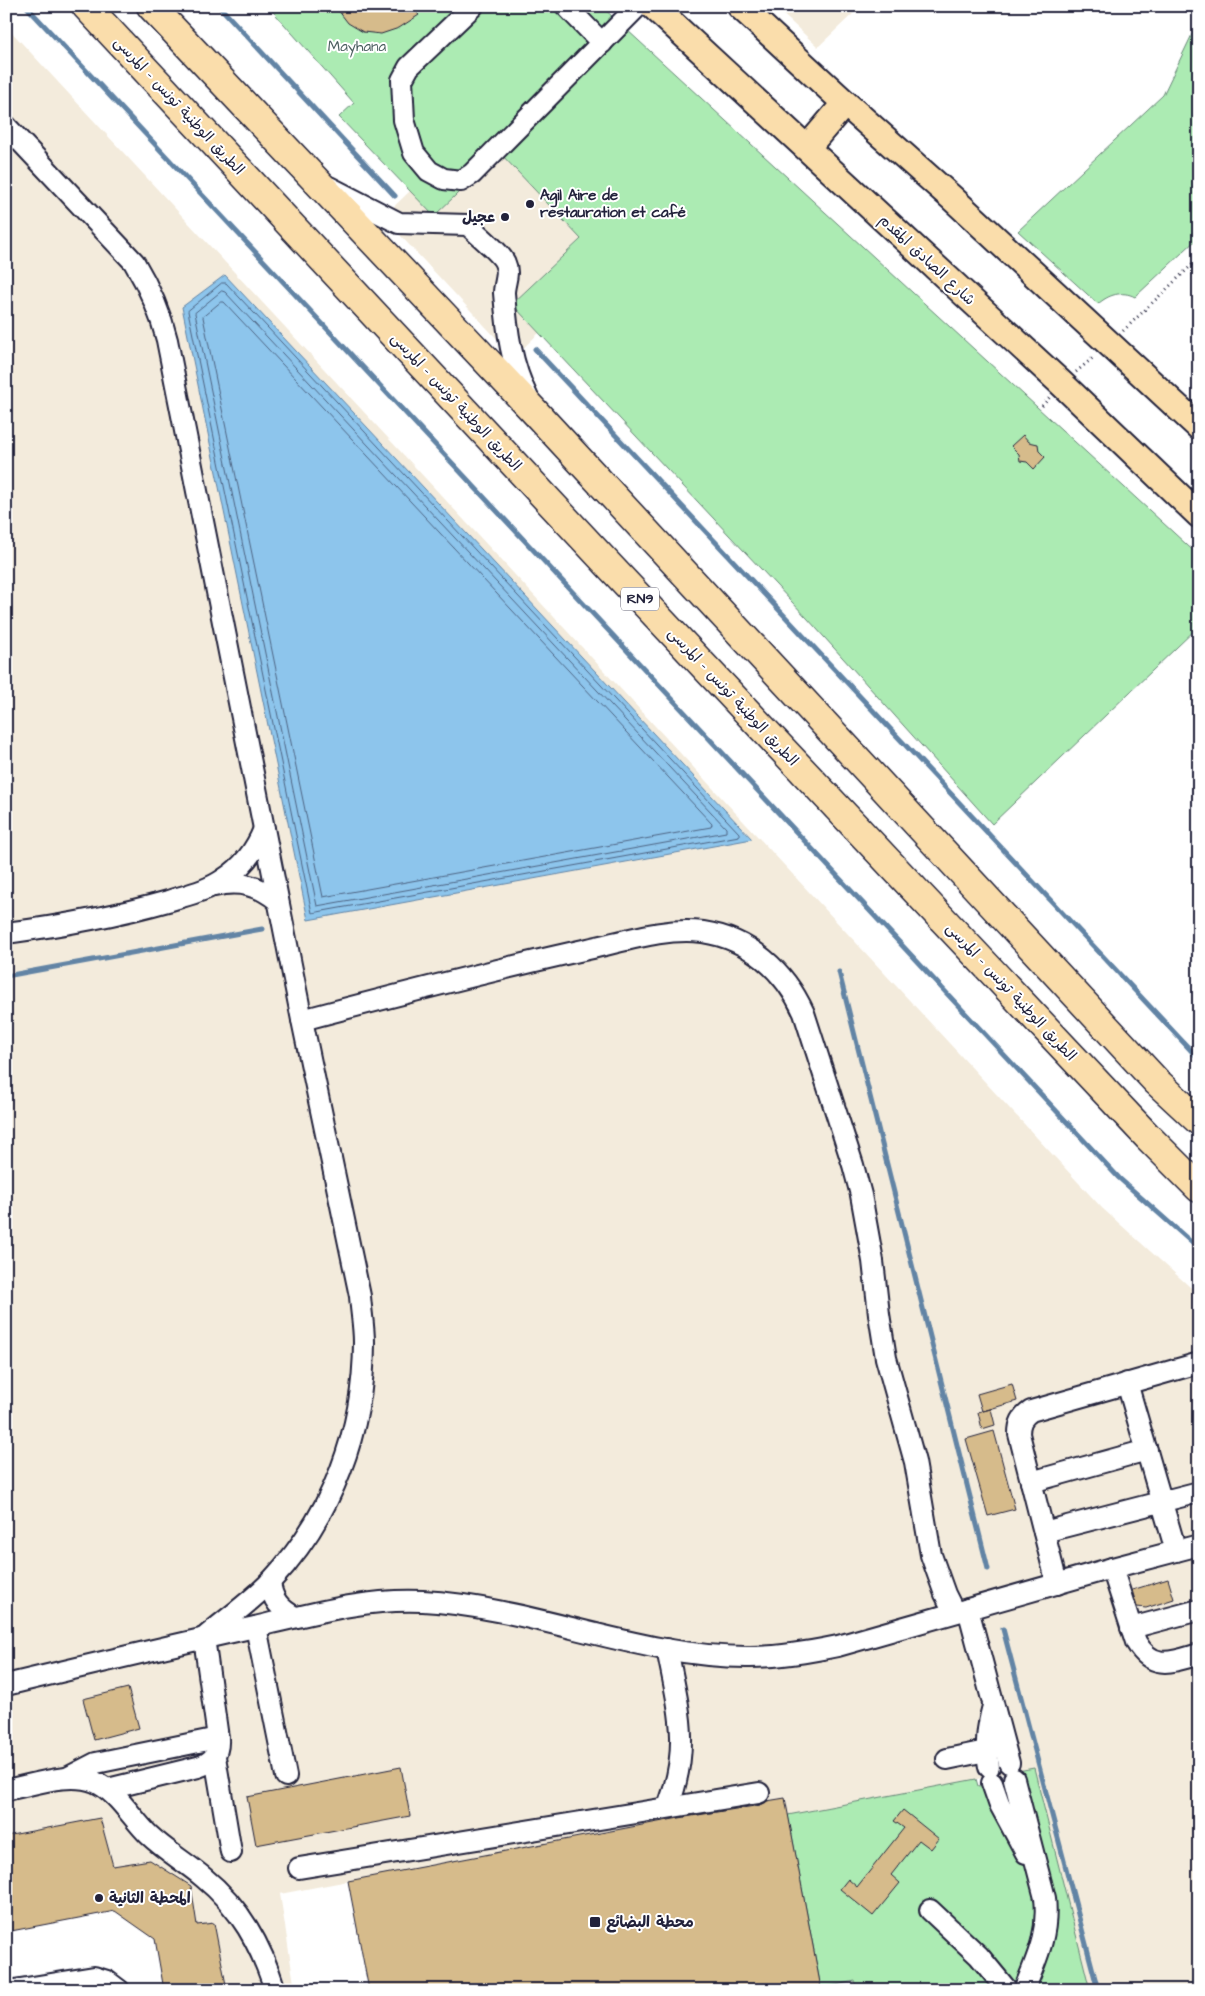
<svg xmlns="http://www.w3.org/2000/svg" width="1205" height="1996" font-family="'Architects Daughter','Playpen Sans Arabic',sans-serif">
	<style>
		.built { fill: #f3ebdc }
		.green { fill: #acebb3; stroke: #678677 }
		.water { fill: #8dc5ec; stroke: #6284a5 }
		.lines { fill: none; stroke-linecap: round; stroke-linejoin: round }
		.shore { stroke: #4d6382; stroke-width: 1 }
		.stream { stroke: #6284a5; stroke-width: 5 }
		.building { fill: #d6bb8b; stroke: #22223b }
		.minor-casing { stroke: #22223b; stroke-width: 24 }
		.major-casing { stroke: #22223b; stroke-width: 29 }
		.highway-casing { stroke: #22223b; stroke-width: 31 }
		.path { stroke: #22223b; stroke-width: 3; stroke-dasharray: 1 4; stroke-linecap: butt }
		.minor { stroke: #fff; stroke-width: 20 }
		.major { stroke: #faddab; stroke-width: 25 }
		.highway { stroke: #faddab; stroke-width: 28 }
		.poi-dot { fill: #22223b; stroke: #fff; stroke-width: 2 }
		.labels { text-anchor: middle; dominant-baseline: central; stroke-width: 4; stroke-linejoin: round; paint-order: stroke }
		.shield { fill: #fff; stroke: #646476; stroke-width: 1 }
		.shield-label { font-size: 14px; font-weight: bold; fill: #22223b }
		.park-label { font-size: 15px; fill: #4b5e5f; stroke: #fff }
		.street-label { font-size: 15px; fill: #22223b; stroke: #fff }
		.poi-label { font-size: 15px; font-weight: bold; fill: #22223b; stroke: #fff; text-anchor: start }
	</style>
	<rect width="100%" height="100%" fill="#fff"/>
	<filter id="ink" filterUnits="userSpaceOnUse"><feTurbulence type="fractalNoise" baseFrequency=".02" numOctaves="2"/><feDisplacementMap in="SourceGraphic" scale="10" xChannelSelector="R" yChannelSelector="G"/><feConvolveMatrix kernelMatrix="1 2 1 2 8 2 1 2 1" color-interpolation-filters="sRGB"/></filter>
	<g filter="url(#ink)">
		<g class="built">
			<path d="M774 6H861L818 47Z"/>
			<path d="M6 26 1102 1208 1199 1295V1990H1090L1034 1768 788 1815 784 1798 280 1894 295 1990H227L214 1923 197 1925 191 1886 150 1860 113 1866 100 1818 6 1836Z"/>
			<path d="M500 153 581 239 512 304 539 333 514 357 383 217 410 191 434 216Z"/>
		</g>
		<g class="green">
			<path d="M268 6H601L1199 556V626L992 824 807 618 512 304 581 239 500 153 434 216 339 117 354 103Z"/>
			<path d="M1199 20V237L1135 297C1122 290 1108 295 1098 304L1018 231 1163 95Z"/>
			<path d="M1034 1768 1090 1990H857L855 1981 821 1988 788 1815 976 1779 978 1786 1019 1778 1018 1771Z"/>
		</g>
		<path class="water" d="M225 275 752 839 308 920 182 307Z"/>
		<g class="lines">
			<g class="shore">
				<path d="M222 283H226L739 833V836L312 913 188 311Z"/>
				<path d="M222 291 225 292 726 828V832L317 906 195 313Z"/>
				<path d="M221 302H224L712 824 711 827 323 897 203 317Z"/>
			</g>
			<g class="stream">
				<path d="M26 6 1119 1178 1199 1249"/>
				<path d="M219 6 395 196"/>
				<path d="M535 349 1199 1059"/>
				<path d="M839 972 988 1569"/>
				<path d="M6 976 262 929"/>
				<path d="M1003 1629 1098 1990"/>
			</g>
		</g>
		<g class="building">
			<path d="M335 6H410L419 15 399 28 381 34 363 32 348 23Z"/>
			<path d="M1023 435 1029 442 1038 444 1039 451 1045 457 1034 469 1027 462 1020 461 1019 454 1011 446Z"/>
			<path d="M1012 1384 1017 1401 983 1411 991 1409 995 1425 982 1429 978 1412 982 1411 977 1394Z"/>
			<path d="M994 1431 1015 1509 988 1516 966 1439Z"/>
			<path d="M1168 1579 1174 1599 1146 1608 1137 1607 1132 1590Z"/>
			<path d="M128 1688 139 1728 94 1740 83 1699Z"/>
			<path d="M401 1767 410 1816 256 1845 247 1797Z"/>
			<path d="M785 1798 821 1988 811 1990H369L348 1881 679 1818 761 1805 767 1801Z"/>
			<path d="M903 1810 939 1839 931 1849 919 1840 891 1875 900 1883 873 1916 840 1889 848 1879 857 1887 904 1828 894 1821Z"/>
			<path d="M100 1818 113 1866 150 1860 191 1886 197 1925 214 1923 227 1990H164L155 1939 115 1911 6 1932V1836Z"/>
		</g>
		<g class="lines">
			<defs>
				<g id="minor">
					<path d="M473 6 409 67 402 80 404 120 414 153 429 171 444 179 461 181 472 174 638 6"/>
					<path d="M566 6 602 43"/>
					<path d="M6 126 134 262C149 287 160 311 167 340L302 1020 360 1296C361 1311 364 1327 364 1342 364 1431 332 1516 271 1581 251 1602 226 1619 204 1638"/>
					<path d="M329 187 399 223 468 225C476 233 502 254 505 263 510 274 504 283 504 293 507 331 511 364 528 398"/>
					<path d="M214 886C239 880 259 885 278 901"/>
					<path d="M6 933C60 926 115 916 168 901 187 895 207 891 224 879 243 867 256 849 264 829"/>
					<path d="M302 1020C397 995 492 970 588 949 625 941 665 927 703 932 750 939 785 971 804 1013L853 1165 861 1195 873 1261 879 1314 886 1358 915 1462 931 1555 945 1594 954 1612"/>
					<path d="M1127 1383 1176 1551"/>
					<path d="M1031 1482 1147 1450"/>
					<path d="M1044 1532 1199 1492"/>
					<path d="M1112 1568 1136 1642C1153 1671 1172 1662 1199 1654"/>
					<path d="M270 1582C272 1600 280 1609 295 1617"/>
					<path d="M1057 1584 1019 1434C1019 1423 1022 1417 1031 1411L1199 1363"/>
					<path d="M968 1609 1009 1763"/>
					<path d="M256 1627 286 1776"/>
					<path d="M1131 1628 1199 1610"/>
					<path d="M667 1649C679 1710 691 1746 668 1807"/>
					<path d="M6 1685C89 1665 172 1645 255 1627 311 1614 365 1598 423 1601 533 1607 639 1658 750 1657 780 1657 809 1652 838 1646L1112 1568 1199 1545"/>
					<path d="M215 1757 231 1852"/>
					<path d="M947 1759 986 1751"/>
					<path d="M989 1767C985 1745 987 1728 993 1706"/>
					<path d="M67 1778 96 1763 218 1738"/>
					<path d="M1014 1779 1045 1898C1049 1933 1037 1958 1024 1990"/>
					<path d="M992 1783 999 1803 1026 1853"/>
					<path d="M108 1789 198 1767C213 1762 219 1754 218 1738L204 1638"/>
					<path d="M6 1790C33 1785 69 1771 95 1782 118 1792 132 1819 149 1835 166 1851 185 1862 203 1877 240 1907 261 1945 275 1990"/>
					<path d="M299 1868 759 1793"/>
					<path d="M930 1910 979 1956 1007 1990"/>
					<path d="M14 1990 94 1977 107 1981 119 1990"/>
				</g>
				<g id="major">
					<path d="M653 6 1062 384 1199 515"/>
					<path d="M740 6 845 103 952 198 1199 427"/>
					<path d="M807 148 845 103"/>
				</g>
				<g id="highway">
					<path d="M86 6 602 558 1148 1137 1199 1188"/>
					<path d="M151 6 534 411 1156 1081 1199 1121"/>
				</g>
			</defs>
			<use href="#minor" class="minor-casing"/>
			<use href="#major" class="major-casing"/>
			<use href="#highway" class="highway-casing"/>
			<g class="path">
				<path d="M1123 331 1199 258"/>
				<path d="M1076 372 1094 357"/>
				<path d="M1042 406 1050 397"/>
			</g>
			<use href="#minor" class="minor"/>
			<use href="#major" class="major"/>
			<use href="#highway" class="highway"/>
		</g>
	</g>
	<g class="poi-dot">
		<circle cx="530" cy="204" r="5"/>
		<circle cx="505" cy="217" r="5"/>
		<circle cx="99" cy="1898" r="5"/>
		<rect x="589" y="1916" width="12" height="12" rx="2.5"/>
	</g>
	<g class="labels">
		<rect class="shield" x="621" y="587.5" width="38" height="23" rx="4"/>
		<g class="shield-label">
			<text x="640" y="599">RN9</text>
		</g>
		<g class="park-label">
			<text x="357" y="46">Mayhana</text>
		</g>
		<g class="street-label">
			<text transform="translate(179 106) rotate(47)">الطريق الوطنية تونس - المرسى</text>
			<text transform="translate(927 260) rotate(43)">شارع الصادق المقدم</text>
			<text transform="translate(456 402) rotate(47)">الطريق الوطنية تونس - المرسى</text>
			<text transform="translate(733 697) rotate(47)">الطريق الوطنية تونس - المرسى</text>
			<text transform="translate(1011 992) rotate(47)">الطريق الوطنية تونس - المرسى</text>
		</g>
		<g class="poi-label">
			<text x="540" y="195">Agil Aire de<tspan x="540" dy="17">restauration et café</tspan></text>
			<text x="495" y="217" text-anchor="end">عجيل</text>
			<text x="109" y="1898">المحطة الثانية</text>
			<text x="606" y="1922">محطة البضائع</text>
		</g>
	</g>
	<rect width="1205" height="1996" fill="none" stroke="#fff" stroke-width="25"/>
	<rect x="12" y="12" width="1180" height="1971" fill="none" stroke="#22223b" stroke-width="2" filter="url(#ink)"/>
</svg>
